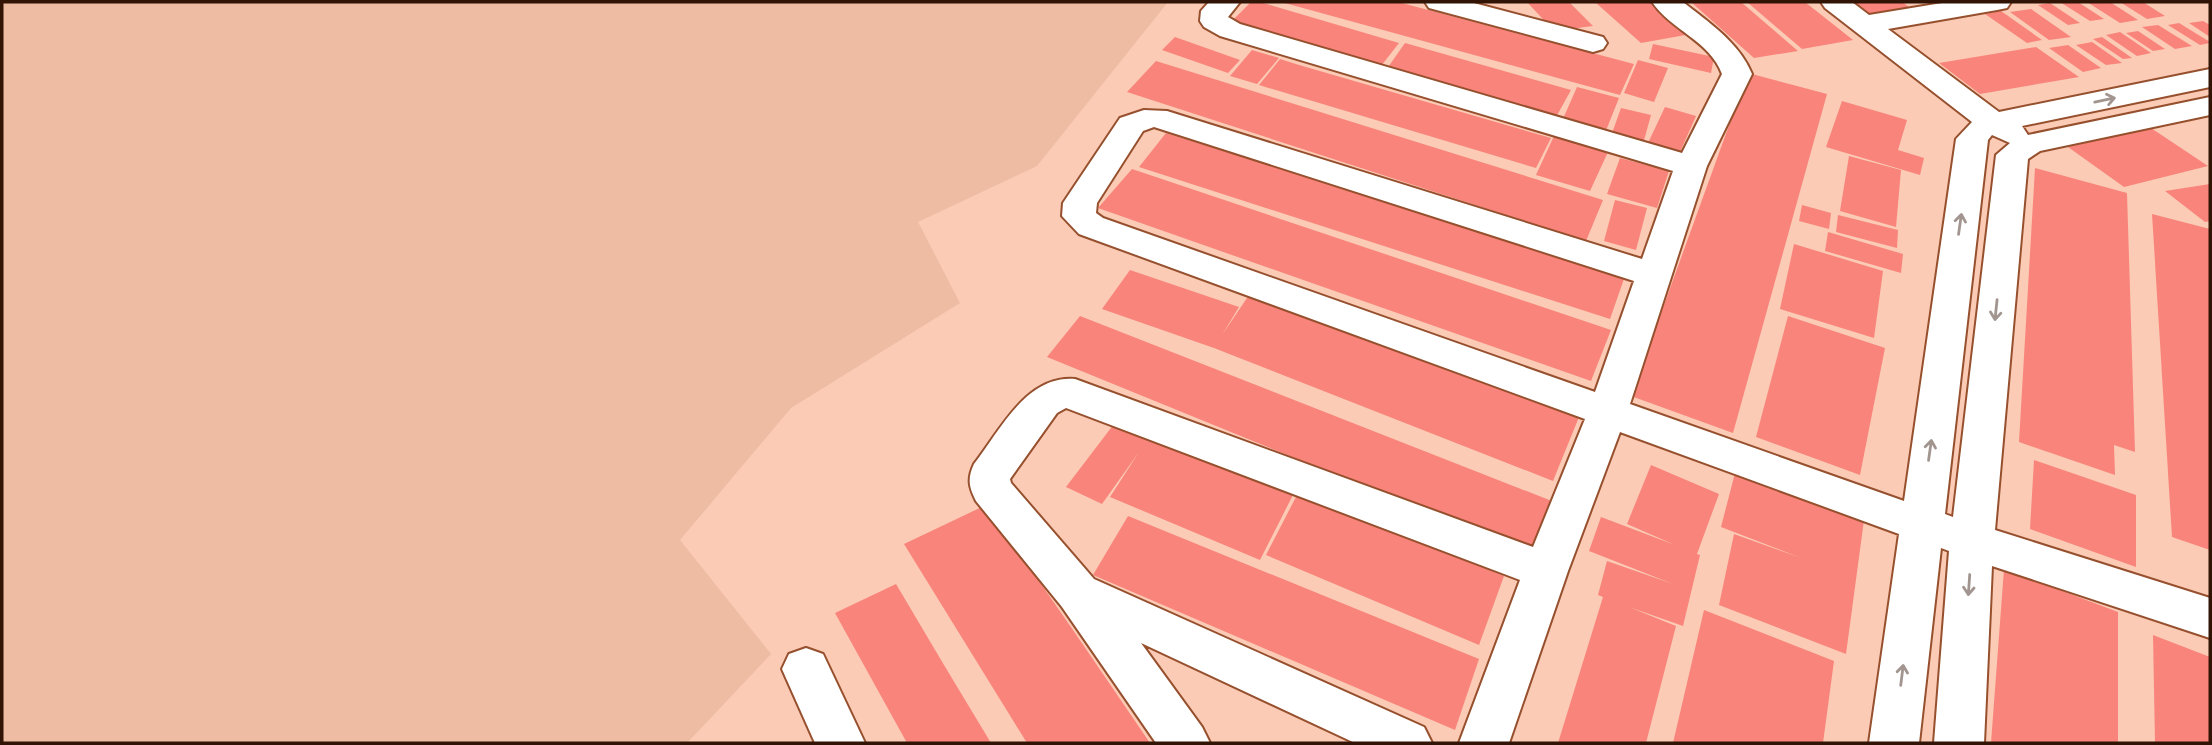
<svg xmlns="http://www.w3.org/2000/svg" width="2212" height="745" font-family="Inter,sans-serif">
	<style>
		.built { fill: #eebba3 }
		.building { fill: #f9847b }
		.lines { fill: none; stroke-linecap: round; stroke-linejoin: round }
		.minor-casing { stroke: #96502e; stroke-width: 4 }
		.minor { fill: #fff; fill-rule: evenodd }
		.oneway { stroke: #a2958f }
	</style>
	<rect width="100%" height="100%" fill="#fbcbb5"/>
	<path class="built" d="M2 2H1168L1037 166 918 222 960 303 791 408 680 540 771 654 687 743H2Z"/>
	<g class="building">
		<path d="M1251 2H1260L1399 43 1378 70 1228 25Z"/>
		<path d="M1281 2H1398L1634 64 1620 95Z"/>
		<path d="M1527 2H1569L1593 26 1554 31Z"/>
		<path d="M1595 2H1654L1691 34 1641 43Z"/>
		<path d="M1691 2H1741L1798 51 1754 58Z"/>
		<path d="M1747 2H1805L1853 40 1802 49Z"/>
		<path d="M1854 2H1902L1912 9 1872 16Z"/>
		<path d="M2060 2H2078L2104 19 2090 21Z"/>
		<path d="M2087 2H2110L2138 20 2120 23Z"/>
		<path d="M2120 2H2143L2165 16 2147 19Z"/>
		<path d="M2050 3 2080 23 2068 25 2038 5Z"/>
		<path d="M2031 9 2071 37 2049 40 2010 12Z"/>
		<path d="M2001 11 2042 40 2027 43 1985 14Z"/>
		<path d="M2203 21 2210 25V37L2189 23Z"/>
		<path d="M2179 23 2210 42V43L2200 45 2168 25Z"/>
		<path d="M2158 25 2192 46 2175 49 2142 27Z"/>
		<path d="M2138 31 2165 49 2153 51 2126 33Z"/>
		<path d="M2120 32 2151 53 2137 56 2106 35Z"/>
		<path d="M1175 37 1240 60 1228 73 1162 50Z"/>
		<path d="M2102 37 2132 58 2123 59 2093 39Z"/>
		<path d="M2092 42 2122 63 2106 65 2076 45Z"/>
		<path d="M1405 43 1571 90 1555 119 1386 70Z"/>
		<path d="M1653 44 1714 57 1711 73 1649 59Z"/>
		<path d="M2068 45 2101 68 2083 72 2049 48Z"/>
		<path d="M2036 47 2079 77 1980 94 1939 63Z"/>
		<path d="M1252 50 1279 58 1257 84 1230 76Z"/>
		<path d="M1280 59 1299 65 1551 138 1536 168 1259 85Z"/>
		<path d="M1638 60 1668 68 1654 102 1624 93Z"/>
		<path d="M1156 61 1317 111 1603 200 1586 241 1127 92Z"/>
		<path d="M1748 73 1827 94 1733 433 1631 396Z"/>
		<path d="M1577 87 1619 98 1605 133 1562 121Z"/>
		<path d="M1842 101 1907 120 1898 150 1924 158 1920 175 1826 147Z"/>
		<path d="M1665 107 1696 116 1680 152 1648 143Z"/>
		<path d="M1621 108 1651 115 1643 144 1611 136Z"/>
		<path d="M2151 128 2208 166 2124 187 2068 147Z"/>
		<path d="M1166 133 1625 276 1610 319 1139 167Z"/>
		<path d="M1554 136 1608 152 1590 191 1536 175Z"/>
		<path d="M1849 156 1901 170 1896 227 1840 211Z"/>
		<path d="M1620 158 1669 171 1657 208 1607 194Z"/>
		<path d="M2035 168 2127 193 2135 452 2114 445 2115 475 2019 442Z"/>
		<path d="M1132 169 1611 330 1591 381 1098 208Z"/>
		<path d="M2210 184V221L2205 222 2165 191Z"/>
		<path d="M1615 200 1647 208 1636 250 1604 241Z"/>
		<path d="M1802 205 1831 213 1829 229 1799 221Z"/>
		<path d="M2152 214 2210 229V550L2172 537Z"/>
		<path d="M1838 215 1898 230 1897 248 1836 232Z"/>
		<path d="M1828 232 1903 254 1901 273 1825 251Z"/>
		<path d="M1794 244 1883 271 1874 338 1780 309Z"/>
		<path d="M1130 270 1239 307 1222 335 1249 295 1579 417 1553 481 1214 348 1102 309Z"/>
		<path d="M1080 316 1562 505 1542 559 1047 357Z"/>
		<path d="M1788 316 1885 348 1860 475 1756 437Z"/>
		<path d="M1117 420 1294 493 1260 560 1110 497 1139 452 1102 504 1066 487Z"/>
		<path d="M2034 460 2136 495V567L2030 529Z"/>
		<path d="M1651 465 1719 494 1697 554 1700 555 1683 626 1629 607 1676 626 1646 743H1558L1603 597 1598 595 1607 561 1673 584 1589 551 1601 517 1675 545 1627 524Z"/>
		<path d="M1735 473 1864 520 1846 654 1719 605 1734 534 1801 558 1721 527Z"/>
		<path d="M1298 493 1504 576 1479 645 1266 555Z"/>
		<path d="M986 505 1073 630 1150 743H1027L904 544Z"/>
		<path d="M1128 516 1479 659 1455 730 1093 575Z"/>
		<path d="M2004 569 2118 612V743H1991Z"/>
		<path d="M896 584 944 665 991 743H907L835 613Z"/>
		<path d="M1704 610 1834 661 1823 743H1673Z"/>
		<path d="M2153 635 2210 657V743H2155Z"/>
	</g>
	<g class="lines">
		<defs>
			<g id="minor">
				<path d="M1209 2H1240L1228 17 1240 24 1682 153 1722 74C1710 41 1671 30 1652 2H1683C1708 22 1739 42 1752 74L1707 166 1630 404 1904 501 1956 139 1972 122 1825 8 1821 2H1852L1869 15 1948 2H2011L2007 8 1997 10 1888 29 1999 112 2210 69V87L2022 126 2028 135 2210 97V115L2040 151 2028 159 1995 530 2210 598V638L1992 566 1984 743H1934L1949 551 1941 548 1919 743H1869L1899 534 1620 432 1568 571 1509 743H1459L1520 580 1066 408 1057 413 1010 479 1011 483 1094 579 1424 727 1432 743H1355L1141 643 1202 727 1210 743H1156L1062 607 976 501C969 487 967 479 974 464 1000 431 1026 375 1075 379L1533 547 1585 419 1079 234 1062 216 1063 203 1120 118 1144 110 1167 111 1642 259 1673 171 1220 36 1204 27 1200 21 1201 11ZM1154 127 1634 281 1595 392 1103 218 1096 213 1097 203 1143 131ZM1992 135 2010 143 1996 155 1953 517 1945 514 1988 140Z"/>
				<path d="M1425 2H1470L1603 37 1607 43 1603 49 1593 52 1429 8Z"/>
				<path d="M806 648 823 654 865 743H815L782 669 789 654Z"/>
			</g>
		</defs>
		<use href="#minor" class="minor-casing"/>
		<use href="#minor" class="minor"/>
	</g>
	<defs><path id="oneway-shaft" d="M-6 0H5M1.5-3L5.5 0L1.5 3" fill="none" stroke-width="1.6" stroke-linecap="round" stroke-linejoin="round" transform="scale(1.75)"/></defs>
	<g class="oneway">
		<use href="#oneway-shaft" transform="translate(2105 100) rotate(-12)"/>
		<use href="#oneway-shaft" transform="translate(1960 224) rotate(-82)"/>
		<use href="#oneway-shaft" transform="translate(1996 310) rotate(96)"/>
		<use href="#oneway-shaft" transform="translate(1930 450) rotate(-82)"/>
		<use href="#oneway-shaft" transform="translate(1969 585) rotate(94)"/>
		<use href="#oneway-shaft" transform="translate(1902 675) rotate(-83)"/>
	</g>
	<rect width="2212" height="745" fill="none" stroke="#311406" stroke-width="7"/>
</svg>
